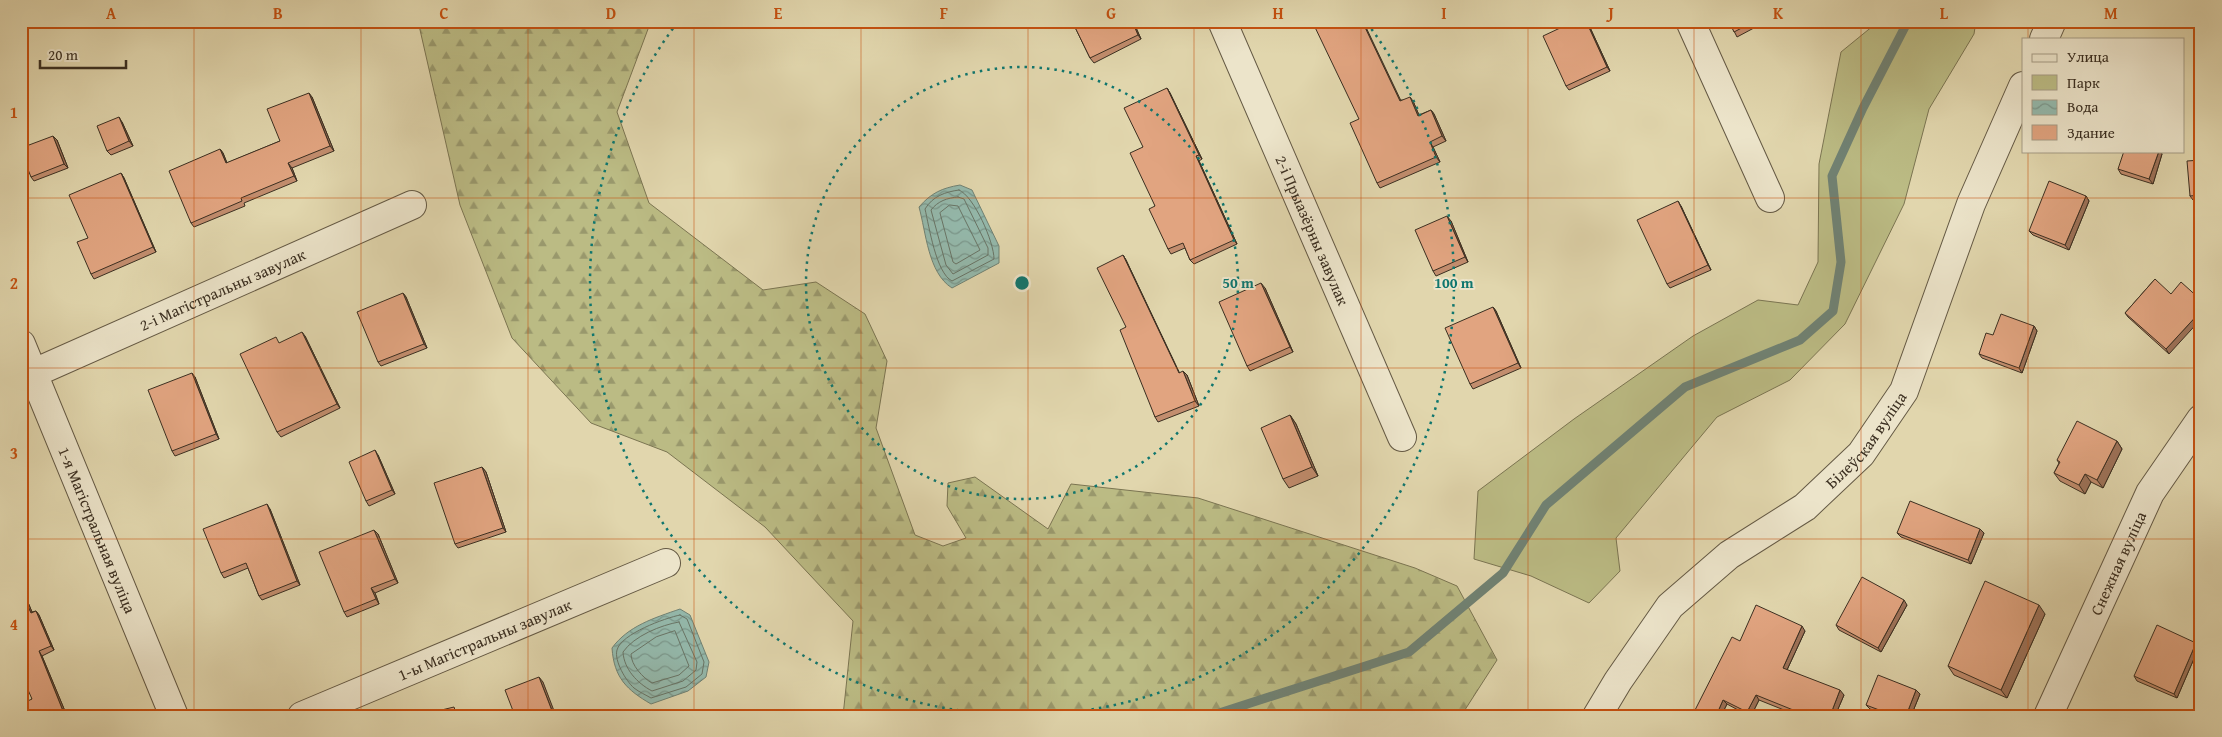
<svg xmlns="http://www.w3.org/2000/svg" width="2222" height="737" font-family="'Gentium Book Plus',serif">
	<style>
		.green { fill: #bbbb84; stroke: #7b7552 }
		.forest { fill: url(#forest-firs); stroke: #7b7552 }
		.water { fill: url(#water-waves); stroke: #708274 }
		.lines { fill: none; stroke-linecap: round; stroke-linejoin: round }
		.shore { stroke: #687466; stroke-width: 1 }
		.stream { stroke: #708274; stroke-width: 9 }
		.minor-casing { stroke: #645944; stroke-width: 30 }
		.minor { stroke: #ece4ca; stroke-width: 28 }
		.wall { fill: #c28d6e; stroke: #3b2f21 }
		.shaded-wall { fill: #9e735a; stroke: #3b2f21 }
		.building { fill: #e1a480; stroke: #3b2f21 }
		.grid { fill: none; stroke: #c55110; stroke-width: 1; stroke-opacity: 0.55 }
		.ring { fill: none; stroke: #0f766e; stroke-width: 2.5; stroke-dasharray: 2.5 5 }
		.labels { text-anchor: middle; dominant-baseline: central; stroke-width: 4; stroke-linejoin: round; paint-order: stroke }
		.street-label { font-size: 16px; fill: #3b2f21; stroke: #ece4ca }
		.centre { fill: #0f766e; stroke: #ece4ca; stroke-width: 2.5 }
		.ring-label { font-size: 15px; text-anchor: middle; font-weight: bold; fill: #0f766e; stroke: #ece4ca; stroke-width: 4; stroke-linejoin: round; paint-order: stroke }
		.neatline { fill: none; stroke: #c55110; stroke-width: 2 }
		.grid-label { font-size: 16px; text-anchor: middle; font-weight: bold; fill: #c55110 }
	</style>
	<defs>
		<pattern id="forest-firs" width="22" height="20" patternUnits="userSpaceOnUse" patternTransform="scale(1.25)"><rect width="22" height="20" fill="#bbbb84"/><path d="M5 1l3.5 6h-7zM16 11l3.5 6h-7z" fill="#99986c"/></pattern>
		<pattern id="water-waves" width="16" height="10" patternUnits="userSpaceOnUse" patternTransform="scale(1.25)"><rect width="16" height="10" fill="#94b9ac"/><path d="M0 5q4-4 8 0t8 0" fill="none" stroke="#7a978c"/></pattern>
	</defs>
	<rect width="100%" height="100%" fill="#e1d6ad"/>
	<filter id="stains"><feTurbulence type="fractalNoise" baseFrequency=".004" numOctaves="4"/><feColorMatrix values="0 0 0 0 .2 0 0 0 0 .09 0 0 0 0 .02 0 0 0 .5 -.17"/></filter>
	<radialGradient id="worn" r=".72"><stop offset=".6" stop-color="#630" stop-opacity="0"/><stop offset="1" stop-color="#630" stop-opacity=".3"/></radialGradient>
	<path class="green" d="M1879 21H1976L1974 34 1929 109 1904 204 1845 324 1790 380 1717 417 1616 538 1620 571 1589 603 1531 576 1474 559 1478 491 1574 419 1693 336 1758 300 1798 305 1818 262 1819 164 1841 52Z"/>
	<path class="forest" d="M418 21H651L617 112 649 203 763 290 816 282 865 314 887 361 876 428 915 535 943 546 966 538 947 506 948 483 975 477 1048 529 1071 484 1198 498 1415 568 1457 586 1497 660 1461 716H843L853 621 765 527 667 452 591 423 512 338 460 205Z"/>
	<g class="water">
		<path d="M960 185 972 190 999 246V263L952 288C928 273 926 232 919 207 931 193 942 188 960 185Z"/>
		<path d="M680 609 690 615 709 662 706 677 688 691 651 704C627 690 614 678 612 648 628 626 654 618 680 609Z"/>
	</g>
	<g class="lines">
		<g class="shore">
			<path d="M959 190C974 196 994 242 994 259L952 281C936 273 929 226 925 209 933 196 945 192 959 190Z"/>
			<path d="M958 197 964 199 988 248V255L953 274 946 265 931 210C938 201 947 198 958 197Z"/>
			<path d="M950 205 958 206 980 250 956 264 953 262 940 213Z"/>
			<path d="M680 615 687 619 704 662 702 674 686 687 651 698C646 695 639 692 634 688 626 681 614 661 617 650 621 634 665 618 680 615Z"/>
			<path d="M679 622 697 662 696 670 683 681 652 691C637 683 624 669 623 652 634 636 661 625 679 622Z"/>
			<path d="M675 631 689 666 679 675 652 683C643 678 631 665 631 654L656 637Z"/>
		</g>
		<path class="stream" d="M1210 716 1409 652 1503 573 1546 505 1685 387 1800 340 1833 311 1841 262 1832 176 1863 108 1908 21"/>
		<defs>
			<g id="minor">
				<path id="s1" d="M1222 21 1402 437"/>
				<path d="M1690 21 1770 198"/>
				<path d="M2044 39 2052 21"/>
				<path id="s2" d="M21 344 174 716"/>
				<path id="s3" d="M34 373 412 205"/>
				<path id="s4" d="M302 716 666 563"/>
				<path id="s5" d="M1597 716 1618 681 1670 606 1729 555 1805 507 1861 454 1904 391 1971 204 2023 86"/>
				<path id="s6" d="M2048 716 2150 493 2201 419"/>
			</g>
		</defs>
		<use href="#minor" class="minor-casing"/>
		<use href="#minor" class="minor"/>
	</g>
	<g class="wall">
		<path d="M1072 21H1133L1141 39 1094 63 1090 58Z"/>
		<path d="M1575 21H1587L1610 71 1569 90 1566 86Z"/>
		<path d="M1729 21H1767L1737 37Z"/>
		<path d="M1167 88 1170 93 1202 159 1199 161 1237 244 1194 264 1190 260 1185 248 1171 254 1168 249 1155 206 1143 147Z"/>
		<path d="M312 97 334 151 292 168 297 181 244 203 245 206 194 227 191 223 220 149 223 153 227 163 280 141Z"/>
		<path d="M1401 100 1413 101 1419 115 1431 110 1434 114 1446 141 1433 147 1440 162 1380 188 1377 183Z"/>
		<path d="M122 122 133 146 111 155 107 151Z"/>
		<path d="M57 140 68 168 34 181 31 177Z"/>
		<path d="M2162 154 2153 184 2121 174 2118 169Z"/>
		<path d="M2201 160V199L2193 200 2190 196Z"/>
		<path d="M121 173 124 178 156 252 94 279 91 274 88 238Z"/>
		<path d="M2086 196 2089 201 2069 250 2033 235 2029 231Z"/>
		<path d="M1681 206 1711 270 1670 288 1667 284Z"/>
		<path d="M1451 221 1468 262 1436 276 1433 271Z"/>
		<path d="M1123 255 1126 260 1179 373 1187 375 1199 406 1158 422 1155 417 1126 327Z"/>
		<path d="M2155 279 2169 354 2128 317 2125 313Z"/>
		<path d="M1265 288 1293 352 1250 371 1247 366Z"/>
		<path d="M403 293 406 297 427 348 381 366 378 362Z"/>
		<path d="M1493 307 1496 311 1521 368 1473 389 1470 384Z"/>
		<path d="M2034 326 2037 331 2022 373 1982 358 1979 354 1993 335Z"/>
		<path d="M305 336 340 408 281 437 277 432 280 343Z"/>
		<path d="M195 377 219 439 175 456 172 451Z"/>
		<path d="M1290 415 1296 424 1318 476 1289 488 1283 479Z"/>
		<path d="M2117 441 2122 449 2103 488 2091 482 2085 494 2060 481 2054 473 2059 463 2057 460Z"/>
		<path d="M378 455 395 494 369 506 366 501Z"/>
		<path d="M482 467 486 472 506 532 458 548 455 544Z"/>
		<path d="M270 509 300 585 262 600 259 596 248 568 224 578 221 573Z"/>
		<path d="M374 530 378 534 398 583 375 593 379 604 347 617 344 612Z"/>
		<path d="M1897 533H1984L1971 564 1901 537Z"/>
		<path d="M27 600 32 612 36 611 39 615 54 650 42 656 67 716H21L32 699Z"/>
		<path d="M1907 605 1881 652 1839 630 1836 625Z"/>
		<path d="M2045 614 2007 698 1954 675 1948 666Z"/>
		<path d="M1805 631 1787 670 1844 695 1835 716H1799L1759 700 1751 716H1749L1727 704 1721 716H1692L1740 641Z"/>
		<path d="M2196 643 2199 647 2177 698 2137 681 2134 676Z"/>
		<path d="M1916 690 1920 694 1911 716H1886L1870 709 1866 705Z"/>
	</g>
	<g class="shaded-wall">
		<path d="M1132 21H1133L1141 39 1138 35Z"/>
		<path d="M1362 21H1363L1403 105 1400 101Z"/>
		<path d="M1586 21H1587L1610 71 1607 67Z"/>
		<path d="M1167 88 1170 93 1202 159 1199 155Z"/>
		<path d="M309 93 312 97 334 151 330 146Z"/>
		<path d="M1410 97 1413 101 1421 120 1418 116Z"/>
		<path d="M1431 110 1434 114 1446 141 1442 136Z"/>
		<path d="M119 117 122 122 133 146 129 141Z"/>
		<path d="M53 136 57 140 68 168 64 164Z"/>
		<path d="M1430 142 1433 147 1440 162 1436 157Z"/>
		<path d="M220 149 223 153 229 168 226 163Z"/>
		<path d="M2159 151H2161L2162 154 2153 184 2149 179Z"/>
		<path d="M1196 156 1199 161 1237 244 1234 240Z"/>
		<path d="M288 163 292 168 297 181 294 176Z"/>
		<path d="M121 173 124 178 156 252 153 247Z"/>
		<path d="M2086 196 2089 201 2069 250 2065 245Z"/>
		<path d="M1678 201 1681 206 1711 270 1708 265Z"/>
		<path d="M1447 216 1451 221 1468 262 1465 257Z"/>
		<path d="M1123 255 1126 260 1182 378 1179 373Z"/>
		<path d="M1261 283 1265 288 1293 352 1290 347Z"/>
		<path d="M403 293 406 297 427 348 424 344Z"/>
		<path d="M1493 307 1496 311 1521 368 1518 363Z"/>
		<path d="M2201 311V319L2169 354 2166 349Z"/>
		<path d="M2034 326 2037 331 2022 373 2019 368Z"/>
		<path d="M302 332 305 336 340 408 337 404Z"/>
		<path d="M1183 371 1187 375 1199 406 1195 401Z"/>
		<path d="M192 373 195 377 219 439 216 434Z"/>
		<path d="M1290 415 1296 424 1318 476 1312 467Z"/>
		<path d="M2117 441 2122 449 2103 488 2097 480Z"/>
		<path d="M375 450 378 455 395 494 392 490Z"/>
		<path d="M482 467 486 472 506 532 503 528Z"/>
		<path d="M2085 474 2091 482 2085 494 2079 485Z"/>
		<path d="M267 504 270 509 300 585 297 581Z"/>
		<path d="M1980 529 1984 533 1971 564 1968 560Z"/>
		<path d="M374 530 378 534 398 583 395 579Z"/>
		<path d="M371 588 375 593 379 604 376 599Z"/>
		<path d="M23 596 27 600 34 617 31 613Z"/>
		<path d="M1904 600 1907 605 1881 652 1878 648Z"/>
		<path d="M2039 605 2045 614 2007 698 2001 690Z"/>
		<path d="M36 611 39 615 54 650 51 646Z"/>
		<path d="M1802 626 1805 631 1786 672 1783 668Z"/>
		<path d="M2196 643 2199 647 2177 698 2174 694Z"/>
		<path d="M39 651 42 656 67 716H65Z"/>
		<path d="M539 677 543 682 556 716H554Z"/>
		<path d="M1840 690 1844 695 1835 716H1830Z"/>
		<path d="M1916 690 1920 694 1911 716H1906Z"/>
		<path d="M1756 695 1759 700 1751 716H1750L1747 712Z"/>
		<path d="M1723 700 1727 704 1721 716H1716Z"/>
	</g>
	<g class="building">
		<path d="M1072 21H1132L1138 35 1090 58Z"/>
		<path d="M1312 21H1362L1400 101 1410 97 1418 116 1431 110 1442 136 1430 142 1436 157 1377 183 1350 123 1359 119Z"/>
		<path d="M1575 21H1586L1607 67 1566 86 1543 36Z"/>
		<path d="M1729 21H1755L1734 32Z"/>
		<path d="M1167 88 1199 155 1196 156 1234 240 1190 260 1183 243 1168 249 1149 209 1155 206 1130 153 1143 147 1124 108Z"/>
		<path d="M309 93 330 146 288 163 294 176 241 198 242 201 191 223 169 171 220 149 226 163 280 141 267 109Z"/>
		<path d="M119 117 129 141 107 151 97 126Z"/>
		<path d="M53 136 64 164 31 177 21 152V148Z"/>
		<path d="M2124 151H2159L2149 179 2118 169Z"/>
		<path d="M2201 160V195L2190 196 2187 161Z"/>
		<path d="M121 173 153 247 91 274 77 242 88 238 69 195Z"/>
		<path d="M2049 181 2086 196 2065 245 2029 231Z"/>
		<path d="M1678 201 1708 265 1667 284 1637 220Z"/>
		<path d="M1447 216 1465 257 1433 271 1415 230Z"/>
		<path d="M1123 255 1179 373 1183 371 1195 401 1155 417 1120 330 1126 327 1097 268Z"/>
		<path d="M2155 279 2171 294 2181 282 2201 300V311L2166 349 2125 313Z"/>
		<path d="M1261 283 1290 347 1247 366 1219 302Z"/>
		<path d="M403 293 424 344 378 362 357 312Z"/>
		<path d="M1493 307 1518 363 1470 384 1445 328Z"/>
		<path d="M2001 314 2034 326 2019 368 1979 354 1986 333 1993 335Z"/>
		<path d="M302 332 337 404 277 432 240 354 276 337 279 343Z"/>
		<path d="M192 373 216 434 172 451 148 390Z"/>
		<path d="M1290 415 1312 467 1283 479 1261 428Z"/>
		<path d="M2077 421 2117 441 2097 480 2085 474 2079 485 2054 473 2060 462 2057 460Z"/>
		<path d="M375 450 392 490 366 501 349 462Z"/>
		<path d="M482 467 503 528 455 544 434 483Z"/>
		<path d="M1910 501 1980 529 1968 560 1897 533Z"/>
		<path d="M267 504 297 581 259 596 246 563 221 573 203 529Z"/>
		<path d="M374 530 395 579 371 588 376 599 344 612 319 552Z"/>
		<path d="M1862 577 1904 600 1878 648 1836 625Z"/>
		<path d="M1985 581 2039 605 2001 690 1948 666Z"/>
		<path d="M23 596 31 613 36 611 51 646 39 651 65 716H21V704L32 699 21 674V597Z"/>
		<path d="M1756 605 1802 626 1783 668 1840 690 1830 716H1808L1756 695 1747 712 1723 700 1716 716H1692L1732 637 1740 641Z"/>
		<path d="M2157 625 2196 643 2174 694 2134 676Z"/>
		<path d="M1878 675 1916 690 1906 716H1895L1866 705Z"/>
		<path d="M539 677 554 716H515L505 690Z"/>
		<path d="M454 707 457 716H428L429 713Z"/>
	</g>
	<path class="grid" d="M194 21V716M361 21V716M528 21V716M694 21V716M861 21V716M1028 21V716M1194 21V716M1361 21V716M1528 21V716M1694 21V716M1861 21V716M2028 21V39M2028 151V716M21 198H2201M21 368H2201M21 539H2201"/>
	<g class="ring">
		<circle cx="1022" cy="283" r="216"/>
		<path d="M1367 23A432 432 0 1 1 677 23"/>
	</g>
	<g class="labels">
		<g class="street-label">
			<text stroke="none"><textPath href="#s1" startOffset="228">2-і Прыазёрны завулак</textPath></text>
			<text stroke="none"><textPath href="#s3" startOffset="206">2-і Магістральны завулак</textPath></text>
			<text stroke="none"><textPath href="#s5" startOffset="391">Білеўская вуліца</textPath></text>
			<text stroke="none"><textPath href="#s2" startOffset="201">1-я Магістральная вуліца</textPath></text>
			<text stroke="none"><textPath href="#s6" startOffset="168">Снежная вуліца</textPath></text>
			<text stroke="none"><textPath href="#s4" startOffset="198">1-ы Магістральны завулак</textPath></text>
		</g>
	</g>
	<circle cx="1022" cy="283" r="8" class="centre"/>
	<g class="ring-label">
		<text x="1238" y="288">50 m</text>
		<text x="1454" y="288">100 m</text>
	</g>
	<rect width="2222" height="737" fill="none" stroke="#e1d6ad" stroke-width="55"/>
	<rect x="2022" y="38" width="162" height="115" fill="#ece4ca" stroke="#a59c86"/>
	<rect x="2032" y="54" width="25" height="8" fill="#ece4ca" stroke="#a59c86"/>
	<text x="2067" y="62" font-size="15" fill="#3b2f21">Улица</text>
	<rect x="2032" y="75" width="25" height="15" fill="#bbbb84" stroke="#a59c86"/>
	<text x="2067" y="88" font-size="15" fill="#3b2f21">Парк</text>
	<rect x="2032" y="100" width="25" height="15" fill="url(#water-waves)" stroke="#a59c86"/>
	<text x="2067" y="112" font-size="15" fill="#3b2f21">Вода</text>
	<rect x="2032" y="125" width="25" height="15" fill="#e1a480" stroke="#a59c86"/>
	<text x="2067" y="138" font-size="15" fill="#3b2f21">Здание</text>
	<path d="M40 60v8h86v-8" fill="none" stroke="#3b2f21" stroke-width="2.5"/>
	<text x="48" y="60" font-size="15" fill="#3b2f21" stroke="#ece4ca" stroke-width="4" paint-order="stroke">20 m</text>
	<rect x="28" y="28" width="2166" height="682" class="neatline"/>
	<g class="grid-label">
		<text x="111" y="19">A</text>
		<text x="278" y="19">B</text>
		<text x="444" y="19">C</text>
		<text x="611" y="19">D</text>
		<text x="778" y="19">E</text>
		<text x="944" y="19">F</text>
		<text x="1111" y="19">G</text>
		<text x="1278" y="19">H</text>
		<text x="1444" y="19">I</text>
		<text x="1611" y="19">J</text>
		<text x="1778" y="19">K</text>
		<text x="1944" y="19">L</text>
		<text x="2111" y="19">M</text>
		<text x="14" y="118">1</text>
		<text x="14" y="289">2</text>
		<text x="14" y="459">3</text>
		<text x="14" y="630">4</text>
	</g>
	<rect width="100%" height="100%" filter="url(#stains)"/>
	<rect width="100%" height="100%" fill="url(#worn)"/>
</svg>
